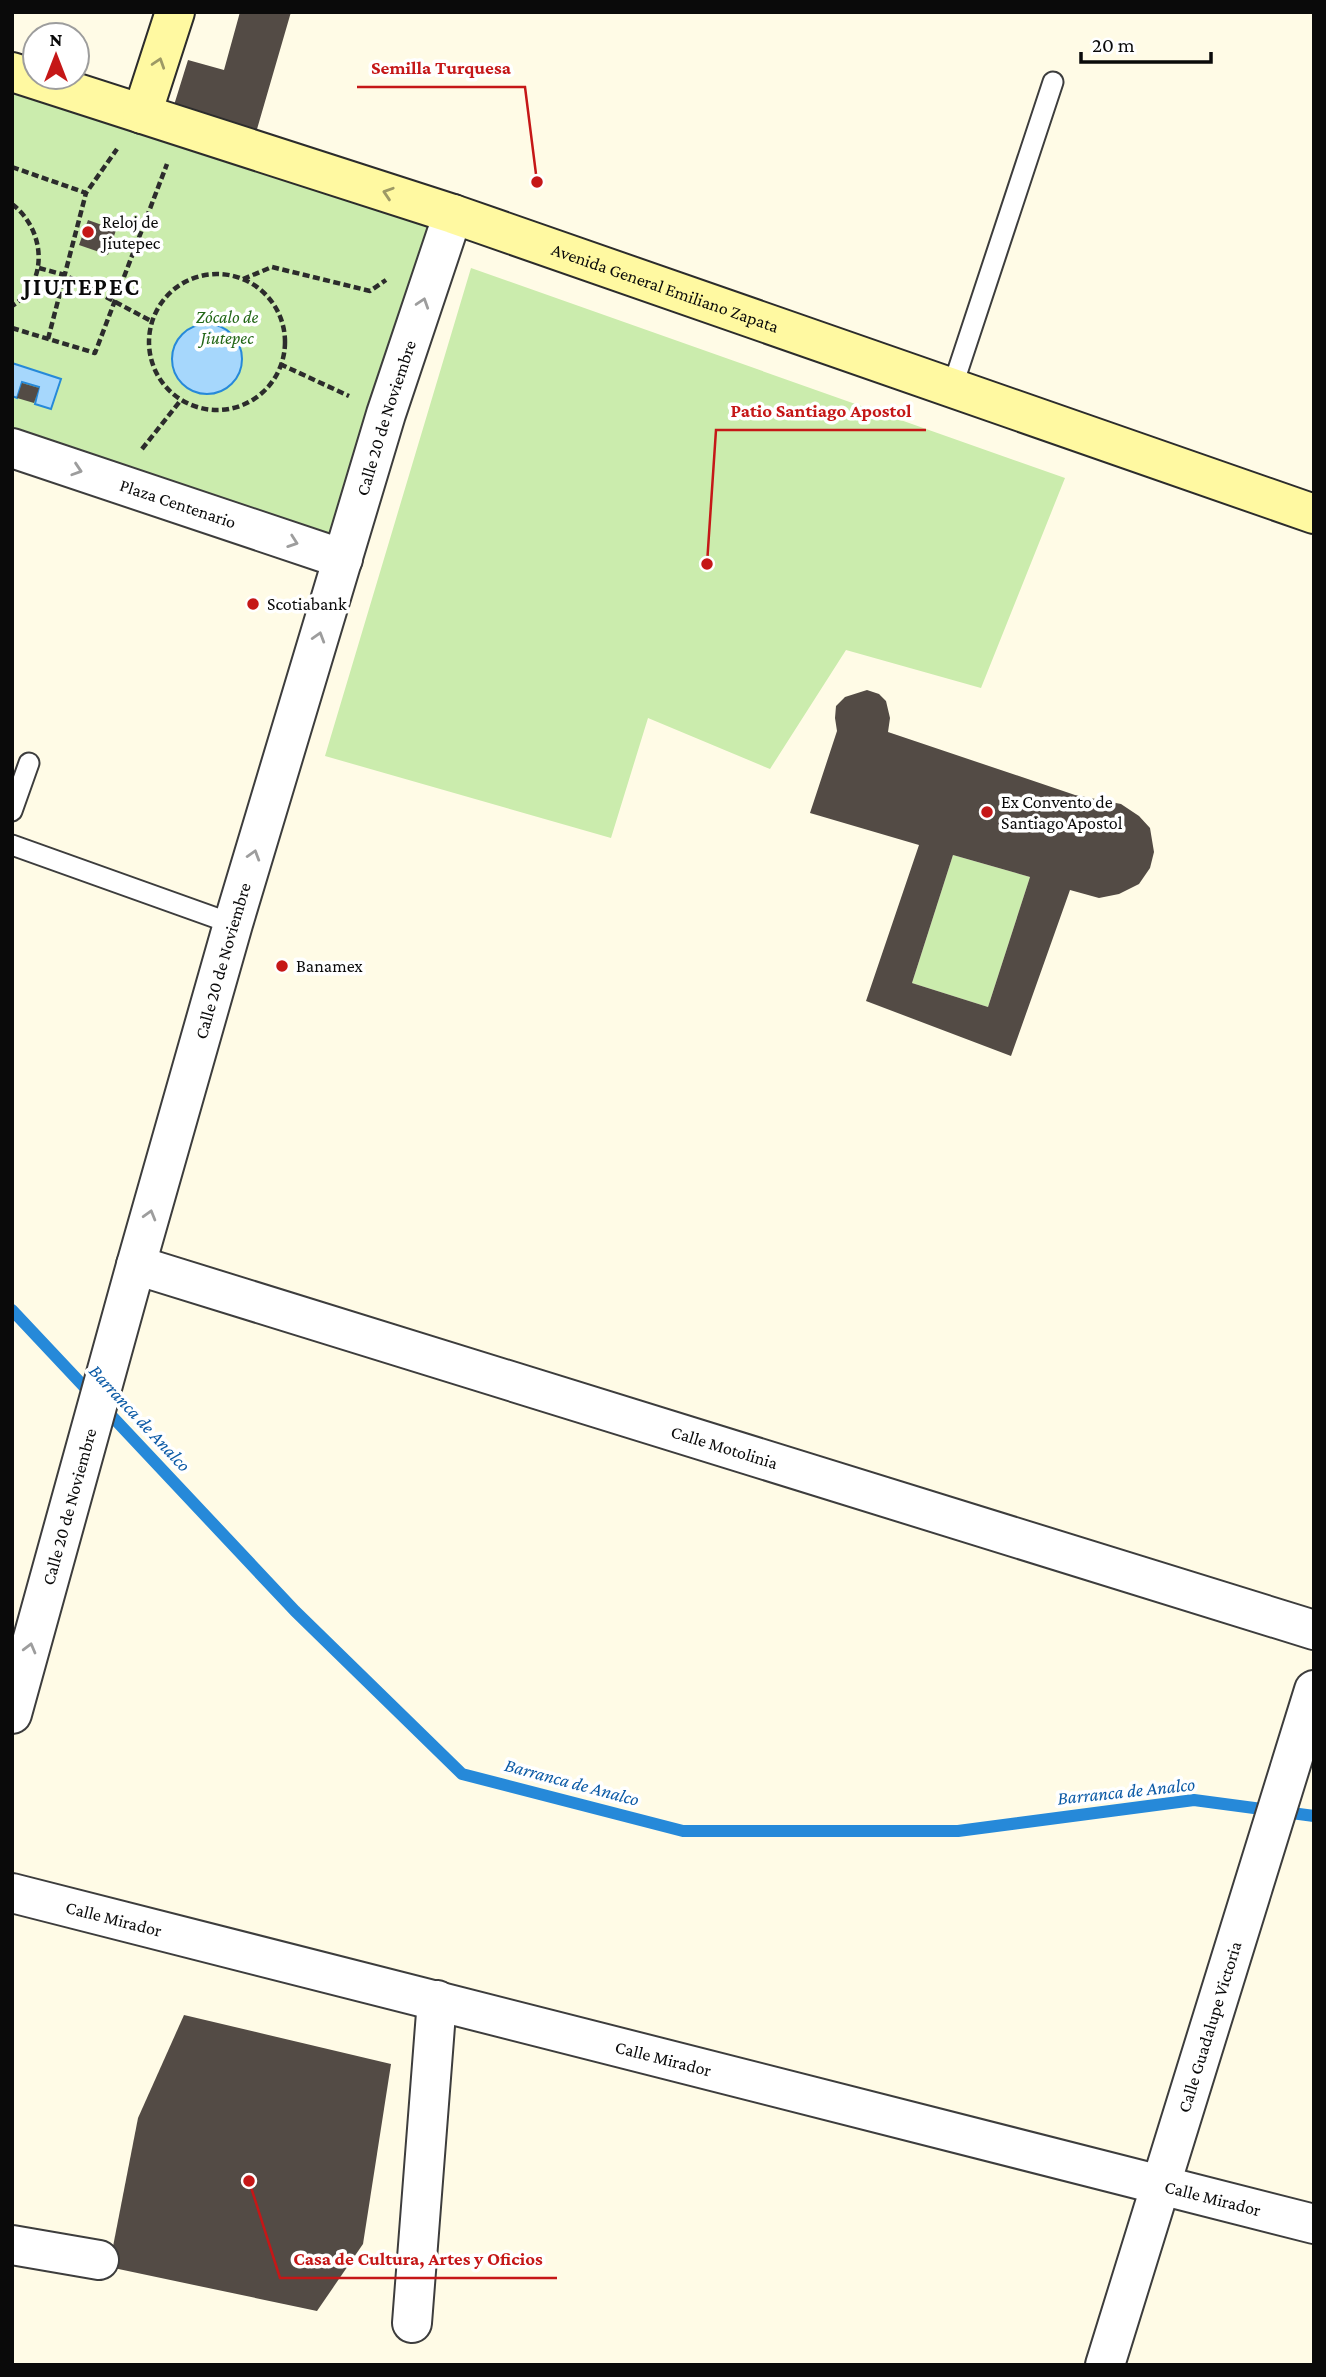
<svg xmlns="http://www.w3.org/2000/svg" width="1326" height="2377" font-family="'Crimson Pro',serif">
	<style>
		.green { fill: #cbecad }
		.water { fill: #a6d7fc; stroke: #2689d9; stroke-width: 2 }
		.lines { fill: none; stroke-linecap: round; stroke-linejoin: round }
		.stream { stroke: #2689d9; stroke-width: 12 }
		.building { fill: #534b45; fill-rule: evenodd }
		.service-casing { stroke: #3d3d3d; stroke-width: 23 }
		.minor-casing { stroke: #3d3d3d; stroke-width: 42 }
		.secondary-casing { stroke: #2c2c2c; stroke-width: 42 }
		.path { stroke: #2c2c2c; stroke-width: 4.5; stroke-dasharray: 7 3.5; stroke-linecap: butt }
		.service { stroke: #fff; stroke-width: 19 }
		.minor { stroke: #fff; stroke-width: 38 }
		.secondary { stroke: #fff9a1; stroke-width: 38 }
		.oneway { stroke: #9d9965 }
		.oneway2 { stroke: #9d9d9d }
		.poi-dot { fill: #c51717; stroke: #fff; stroke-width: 2.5 }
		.labels { text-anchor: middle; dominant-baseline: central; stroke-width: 7; stroke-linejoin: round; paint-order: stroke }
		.poi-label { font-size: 18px; fill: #0a0a0a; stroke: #fff; text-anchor: start }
		.street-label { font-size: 18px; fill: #0a0a0a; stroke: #fff }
		.park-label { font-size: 18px; font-style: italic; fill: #226616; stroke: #fff }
		.water-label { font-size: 19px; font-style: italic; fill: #0a59a5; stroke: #fff }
		.district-label { font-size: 24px; font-weight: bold; letter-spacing: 2px; fill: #0a0a0a; stroke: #fff }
		.leader { fill: none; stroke: #c51717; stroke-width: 2.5 }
		.callout-dot { fill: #c51717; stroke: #fff; stroke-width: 2.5 }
		.callout-label { font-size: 19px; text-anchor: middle; font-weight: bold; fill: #c51717; stroke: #fff; stroke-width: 7; stroke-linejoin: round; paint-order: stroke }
	</style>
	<rect width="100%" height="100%" fill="#fffbe6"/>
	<g class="green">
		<path d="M12 79 447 217 336 545 12 437Z"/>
		<path d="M471 268 1065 478 981 688 846 650 770 769 648 718 611 838 325 756Z"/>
		<path d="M953 855 1030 877 988 1007 912 983Z"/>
	</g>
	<g class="water">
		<circle cx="207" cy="359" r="35"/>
		<path d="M12 363 61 379 51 409 35 404 39 387 22 382 17 398 12 396Z"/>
	</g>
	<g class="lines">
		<path class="stream" d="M12 1310 295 1611 462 1774 683 1831H958L1194 1800 1314 1816"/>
	</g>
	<g class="building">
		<path d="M240 12H291L253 143 170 118 188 60 224 70Z"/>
		<path d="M88 220 116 230 108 255 79 245Z"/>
		<path d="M22 383 39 388 34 403 17 398Z"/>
		<path d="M867 690 879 694 886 701 890 718 888 732 1075 795 1121 804 1139 816 1150 828 1154 852 1150 868 1139 884 1119 894 1099 898 1070 890 1011 1056 866 1001 919 845 810 813 837 731 835 718 836 706 845 697ZM953 855 1030 877 988 1007 912 983Z"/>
		<path d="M184 2015 391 2064 363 2244 317 2311 109 2267 138 2118Z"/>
	</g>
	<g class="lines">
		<defs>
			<g id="service">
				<path d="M952 388 1053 82"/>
				<path d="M12 811 29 763"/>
				<path d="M12 845 233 924"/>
			</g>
			<g id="minor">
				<path id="s1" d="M12 448 343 559"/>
				<path id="s2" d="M136 1265 1314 1630"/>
				<path id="s3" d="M12 1714 136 1265 233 924 386 414 453 214"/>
				<path id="s4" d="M12 1893 1314 2224"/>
				<path d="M12 2245 99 2260"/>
				<path d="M412 2323 437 2000"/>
				<path id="s5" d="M1105 2365 1314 1690"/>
			</g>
			<g id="secondary">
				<path id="s6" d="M12 72 453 214 1314 514"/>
				<path d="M142 114 175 12"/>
			</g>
		</defs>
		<use href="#service" class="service-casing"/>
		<use href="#minor" class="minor-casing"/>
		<use href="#secondary" class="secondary-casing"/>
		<g class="path">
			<path d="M12 167 86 193 117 149"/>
			<path d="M12 204C45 229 50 282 12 306"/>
			<path d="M39 268 65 275 151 321"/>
			<circle cx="217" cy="342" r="68"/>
			<path d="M243 279 272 267 370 291 386 280"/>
			<path d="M12 328 95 353 167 164"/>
			<path d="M48 339 86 193"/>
			<path d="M280 364 349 396"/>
			<path d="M142 449 181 400"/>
		</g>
		<use href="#service" class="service"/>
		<use href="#minor" class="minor"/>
		<use href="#secondary" class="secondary"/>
	</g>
	<defs><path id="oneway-chevron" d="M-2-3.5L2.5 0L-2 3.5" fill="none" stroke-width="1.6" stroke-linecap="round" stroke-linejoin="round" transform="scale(1.75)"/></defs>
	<g class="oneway">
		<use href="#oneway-chevron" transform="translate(159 63) rotate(-72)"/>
		<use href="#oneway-chevron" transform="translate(388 193) rotate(-162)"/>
	</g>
	<g class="oneway2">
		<use href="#oneway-chevron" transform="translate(423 303) rotate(-72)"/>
		<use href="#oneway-chevron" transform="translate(77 470) rotate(18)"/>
		<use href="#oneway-chevron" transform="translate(293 542) rotate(19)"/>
		<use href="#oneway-chevron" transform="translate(319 637) rotate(-73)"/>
		<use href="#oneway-chevron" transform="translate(254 855) rotate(-73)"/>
		<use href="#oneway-chevron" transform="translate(150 1215) rotate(-74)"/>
		<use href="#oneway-chevron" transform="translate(30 1648) rotate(-75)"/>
	</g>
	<g class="poi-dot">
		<circle cx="88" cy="232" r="7"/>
		<circle cx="253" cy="604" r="7"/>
		<circle cx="987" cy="812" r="7"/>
		<circle cx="282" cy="966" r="7"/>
	</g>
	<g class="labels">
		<g class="poi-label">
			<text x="102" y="222">Reloj de<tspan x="102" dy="21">Jiutepec</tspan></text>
			<text x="267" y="604">Scotiabank</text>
			<text x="1001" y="802">Ex Convento de<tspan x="1001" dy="21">Santiago Apostol</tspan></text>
			<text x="296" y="966">Banamex</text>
		</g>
		<g class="street-label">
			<text stroke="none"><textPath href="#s6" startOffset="688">Avenida General Emiliano Zapata</textPath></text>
			<text stroke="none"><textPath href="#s3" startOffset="1349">Calle 20 de Noviembre</textPath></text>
			<text stroke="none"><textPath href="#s1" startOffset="175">Plaza Centenario</textPath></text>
			<text stroke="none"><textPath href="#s3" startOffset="782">Calle 20 de Noviembre</textPath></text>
			<text stroke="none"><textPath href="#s2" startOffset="616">Calle Motolinia</textPath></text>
			<text stroke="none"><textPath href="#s3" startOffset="215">Calle 20 de Noviembre</textPath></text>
			<text stroke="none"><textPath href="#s4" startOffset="105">Calle Mirador</textPath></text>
			<text stroke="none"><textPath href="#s5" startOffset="354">Calle Guadalupe Victoria</textPath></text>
			<text stroke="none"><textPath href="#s4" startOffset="672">Calle Mirador</textPath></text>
			<text stroke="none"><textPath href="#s4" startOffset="1239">Calle Mirador</textPath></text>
		</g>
		<g class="park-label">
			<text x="227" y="317">Zócalo de<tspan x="227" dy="21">Jiutepec</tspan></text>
		</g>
		<g class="water-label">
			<text transform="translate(140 1418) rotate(47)">Barranca de Analco</text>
			<text transform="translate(572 1782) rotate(15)">Barranca de Analco</text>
			<text transform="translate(1126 1791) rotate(-6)">Barranca de Analco</text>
		</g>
		<g class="district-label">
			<text x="82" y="286">JIUTEPEC</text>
		</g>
	</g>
	<path class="leader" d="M537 182L525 87H357M707 564L716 430H926M249 2181L280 2278H557"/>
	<g class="callout-dot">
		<circle cx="537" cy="182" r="7"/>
		<circle cx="707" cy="564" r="7"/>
		<circle cx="249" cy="2181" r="7"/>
	</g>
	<g class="callout-label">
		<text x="441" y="74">Semilla Turquesa</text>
		<text x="821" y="417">Patio Santiago Apostol</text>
		<text x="418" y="2265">Casa de Cultura, Artes y Oficios</text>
	</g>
	<rect width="1326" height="2377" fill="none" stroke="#0a0a0a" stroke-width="28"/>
	<g transform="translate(56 56)"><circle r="33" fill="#ffffff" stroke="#9d9d9d" stroke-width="2"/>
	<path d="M0-5L12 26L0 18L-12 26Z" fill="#c51717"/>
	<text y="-10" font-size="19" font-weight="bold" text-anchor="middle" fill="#0a0a0a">N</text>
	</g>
	<path d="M1081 52v10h130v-10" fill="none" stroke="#0a0a0a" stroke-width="3.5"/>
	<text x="1092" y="52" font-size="21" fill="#0a0a0a" stroke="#ffffff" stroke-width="5" paint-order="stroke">20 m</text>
</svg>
